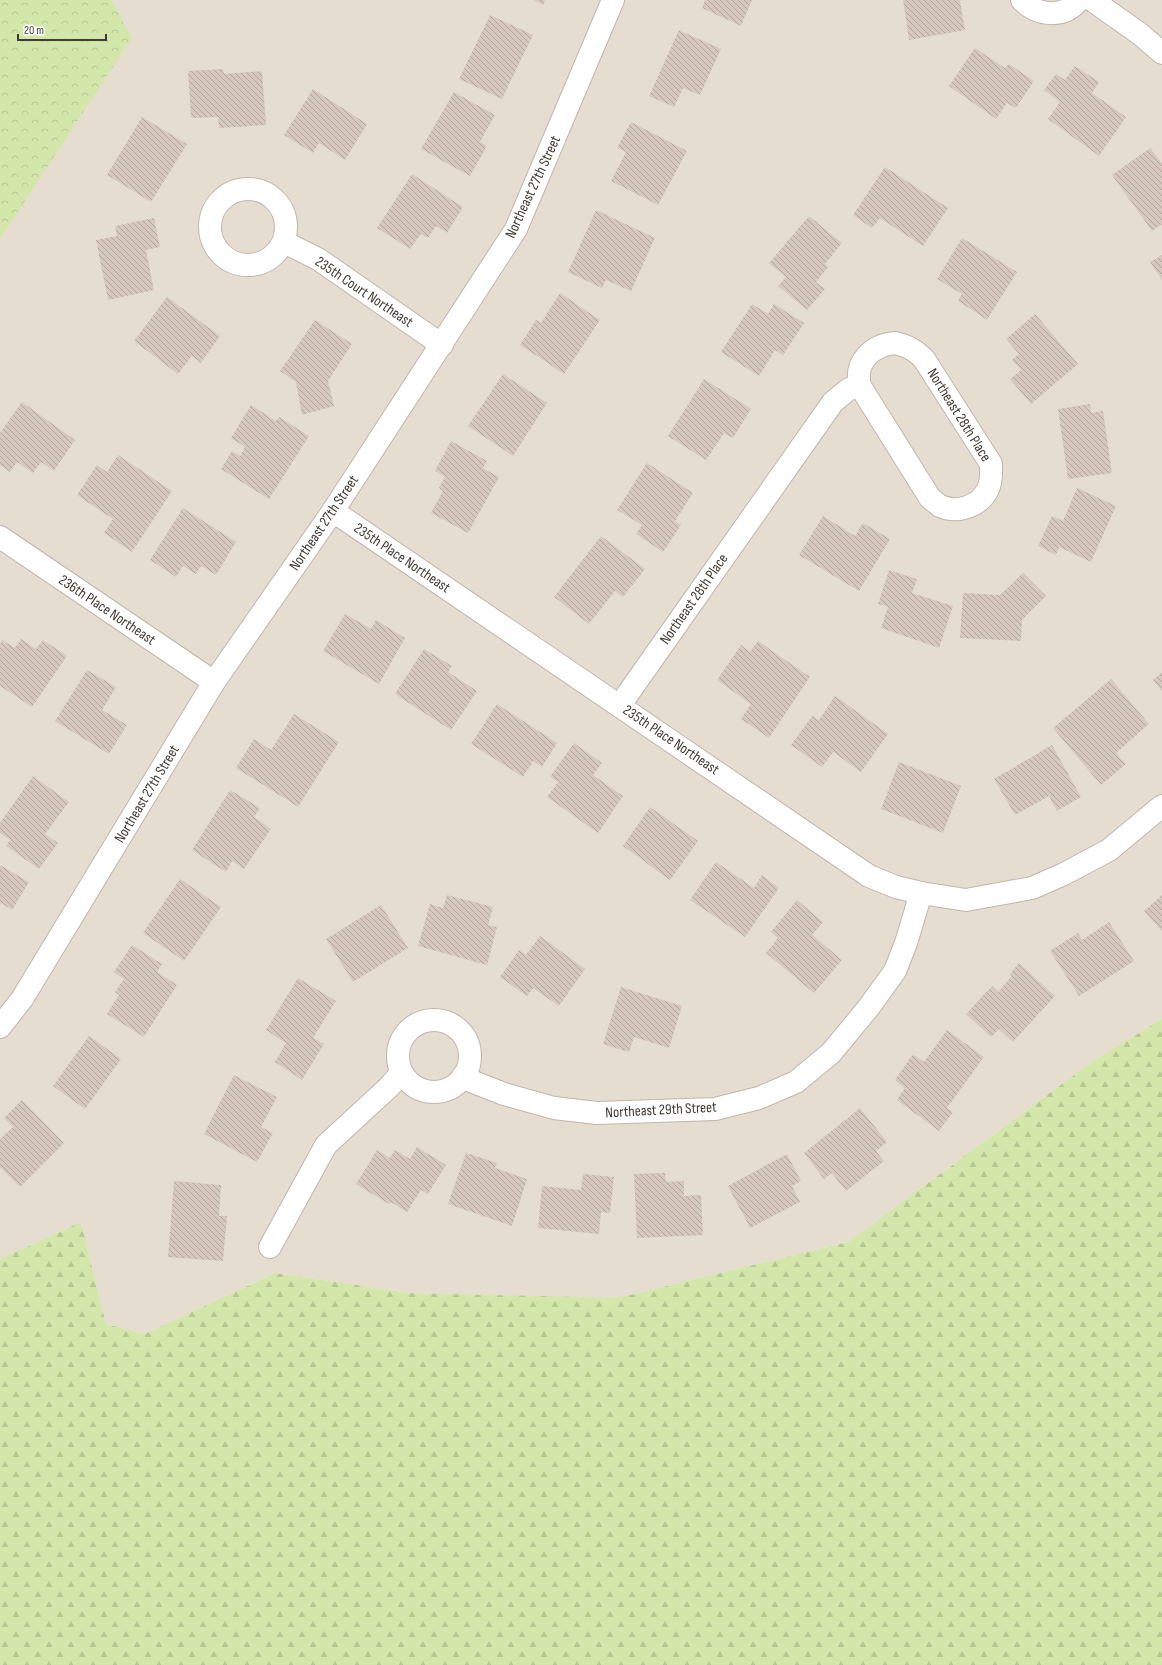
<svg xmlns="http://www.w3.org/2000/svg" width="1162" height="1665" font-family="'Sofia Sans Condensed',sans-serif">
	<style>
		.residential { fill: #e6ddd1 }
		.forest { fill: url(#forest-firs) }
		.park { fill: url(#park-crowns) }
		.building { fill: url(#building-back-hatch) }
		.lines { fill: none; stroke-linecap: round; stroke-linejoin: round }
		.minor-casing { stroke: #c0b5a9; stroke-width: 24 }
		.minor { stroke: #fff; stroke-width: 22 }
		.labels { text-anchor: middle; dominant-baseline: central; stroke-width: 3.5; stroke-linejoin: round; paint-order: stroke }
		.street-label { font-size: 15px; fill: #433b33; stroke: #fff }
	</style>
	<defs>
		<pattern id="forest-firs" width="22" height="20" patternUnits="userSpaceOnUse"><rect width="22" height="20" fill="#d4e7ab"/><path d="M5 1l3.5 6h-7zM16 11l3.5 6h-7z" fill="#b7c794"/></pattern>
		<pattern id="park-crowns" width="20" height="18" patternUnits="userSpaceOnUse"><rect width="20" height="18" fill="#d4e7ab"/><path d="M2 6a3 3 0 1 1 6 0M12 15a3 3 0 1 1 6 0" fill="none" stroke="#b7c794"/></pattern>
		<pattern id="building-back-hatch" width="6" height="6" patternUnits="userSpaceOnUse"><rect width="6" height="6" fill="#d6c8bc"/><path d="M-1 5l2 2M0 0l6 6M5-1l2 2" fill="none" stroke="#afa499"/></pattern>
	</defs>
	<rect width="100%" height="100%" fill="#f2ebe3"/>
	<path class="residential" d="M0 0H1162V1019L1093 1061 848 1242 615 1299 410 1293 275 1273 145 1334 106 1324 81 1222 0 1259Z"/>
	<path class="forest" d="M1162 1019V1665H0V1259L81 1222 106 1324 145 1334 275 1273 410 1293 618 1298 848 1242 1093 1061Z"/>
	<path class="park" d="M0 0H112L132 38 0 239Z"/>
	<g class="building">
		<path d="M534 0H545L543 5Z"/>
		<path d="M705 0H752L741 26 702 8Z"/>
		<path d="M903 0H960L965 30 909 40Z"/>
		<path d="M490 15 533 35 502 99 459 79Z"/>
		<path d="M679 30 721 49 700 95 683 88 674 107 649 96Z"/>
		<path d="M975 48 1005 68 1009 64 1034 81 1016 108 1007 103 996 119 949 86Z"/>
		<path d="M1075 66 1099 82 1092 93 1126 117 1099 156 1048 119 1060 102 1044 90 1056 74 1065 80Z"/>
		<path d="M223 69 224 74 262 71 266 125 219 128 218 117 191 118 188 71Z"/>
		<path d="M313 89 367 124 345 160 319 143 313 153 284 135Z"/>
		<path d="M454 92 495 115 480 142 487 146 470 176 421 149Z"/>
		<path d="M142 117 187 144 151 202 107 175Z"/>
		<path d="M631 122 687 151 658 205 611 181 626 152 617 148Z"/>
		<path d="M1150 148 1162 164V224L1152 231 1112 175Z"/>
		<path d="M885 167 948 208 923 246 880 218 872 228 853 215Z"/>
		<path d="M412 174 463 207 447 233 436 226 428 238 421 234 410 249 377 228Z"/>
		<path d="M596 210 655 238 631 291 606 280 602 288 568 272Z"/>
		<path d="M809 216 842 243 825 264 828 267 816 282 825 289 807 310 778 286 786 277 769 263Z"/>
		<path d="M154 218 160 247 146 250 154 290 108 300 96 240 117 236 115 226Z"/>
		<path d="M962 238 1017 272 987 320 958 301 962 294 937 279Z"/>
		<path d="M1162 255V280L1150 262Z"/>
		<path d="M560 293 600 320 564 374 520 345 536 320 541 323Z"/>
		<path d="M167 297 220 336 201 363 192 356 178 374 134 341Z"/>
		<path d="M752 304 768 314 774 304 804 323 783 355 775 350 759 376 721 352Z"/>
		<path d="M1035 314 1078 364 1031 404 1010 379 1021 370 1012 360 1019 354 1006 339Z"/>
		<path d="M315 320 352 344 328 381 334 406 302 415 296 382 280 371Z"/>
		<path d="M503 374 547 403 513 456 468 426Z"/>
		<path d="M704 379 751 409 733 438 724 433 706 460 668 436Z"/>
		<path d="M22 402 75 440 54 471 41 462 33 473 17 462 10 472 0 465V433Z"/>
		<path d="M1090 404 1091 413 1103 411 1112 473 1068 479 1058 409Z"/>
		<path d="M251 405 276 421 279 417 309 436 269 499 221 469 232 451 240 456 245 447 231 438Z"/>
		<path d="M451 441 487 461 483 468 499 477 468 533 431 513 443 491 439 488 445 477 435 471Z"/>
		<path d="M118 455 172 491 132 552 104 533 113 519 77 495 97 465 107 472Z"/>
		<path d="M647 463 693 493 675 521 681 525 663 552 636 534 642 525 617 510Z"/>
		<path d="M1077 488 1116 506 1091 562 1059 547 1056 555 1038 546 1052 516 1063 521Z"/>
		<path d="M183 508 236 542 216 575 201 566 196 574 183 566 176 577 150 560Z"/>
		<path d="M823 516 855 536 863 523 890 539 859 591 799 555Z"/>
		<path d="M601 536 645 569 623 597 615 591 589 624 554 597Z"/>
		<path d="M889 570 917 579 912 593 953 606 939 648 881 628 888 607 878 604Z"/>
		<path d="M1023 573 1046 596 1022 620 1021 641 960 638 963 593 1000 595Z"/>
		<path d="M345 614 371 629 376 620 405 638 379 684 323 651Z"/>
		<path d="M21 639 36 649 43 640 67 656 32 707 0 686V644L2 640 15 648Z"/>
		<path d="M758 641 810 677 769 738 741 719 751 704 717 680 741 645 750 652Z"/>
		<path d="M424 649 452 666 448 672 477 691 451 730 395 694Z"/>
		<path d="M87 670 116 687 102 710 127 725 109 754 55 721Z"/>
		<path d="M1162 672V691L1153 680Z"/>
		<path d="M1111 679 1149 724 1116 753 1126 764 1101 785 1053 728Z"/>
		<path d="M835 696 888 734 861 772 833 752 822 767 791 745 812 716 819 720Z"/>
		<path d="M497 704 557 743 542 767 533 761 523 777 471 744Z"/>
		<path d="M294 714 339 742 298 807 236 768 254 739 271 750Z"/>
		<path d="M574 743 602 763 593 775 623 796 598 833 547 797 558 782 550 777Z"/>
		<path d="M1052 745 1081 797 1057 811 1049 796 1015 815 994 779Z"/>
		<path d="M899 762 961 786 943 833 881 809Z"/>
		<path d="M33 776 69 802 45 834 58 843 39 869 6 846 10 840 0 833V823Z"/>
		<path d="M230 790 260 808 254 817 271 829 244 869 232 861 226 872 192 850Z"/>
		<path d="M650 807 698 841 670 880 623 846Z"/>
		<path d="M716 862 754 888 762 875 779 888 745 937 690 900Z"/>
		<path d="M0 865 29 882 12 910 1 903 0 905Z"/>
		<path d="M180 879 221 907 184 961 143 933Z"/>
		<path d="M447 895 493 907 488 925 497 927 487 965 418 946 430 904 443 908Z"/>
		<path d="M1162 895V931L1144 911Z"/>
		<path d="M797 900 823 922 812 935 842 960 814 993 766 953 778 938 771 932Z"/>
		<path d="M381 905 408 948 353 982 326 939Z"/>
		<path d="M1109 922 1134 961 1079 996 1050 951 1078 933 1082 940Z"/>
		<path d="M540 936 585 969 559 1006 533 988 527 996 500 977 519 950 526 955Z"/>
		<path d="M132 945 162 964 157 972 177 985 144 1037 107 1014 119 995 115 992 124 979 114 972Z"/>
		<path d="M1019 963 1055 996 1013 1042 999 1029 991 1037 966 1014 992 986 998 992 1012 976 1010 974Z"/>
		<path d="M298 978 336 1001 313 1038 324 1044 302 1080 275 1062 286 1043 266 1030Z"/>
		<path d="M621 987 682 1006 669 1048 634 1037 629 1052 603 1044Z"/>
		<path d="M947 1030 984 1057 947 1108 953 1112 939 1131 897 1100 905 1088 895 1080 913 1054 924 1062Z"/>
		<path d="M89 1036 121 1059 85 1109 53 1086Z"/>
		<path d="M234 1075 277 1097 261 1127 273 1133 257 1162 204 1134Z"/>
		<path d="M22 1100 64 1143 20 1187 0 1167V1139L13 1127 4 1118Z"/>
		<path d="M860 1108 887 1142 876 1151 884 1161 846 1191 832 1173 824 1179 804 1153Z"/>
		<path d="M417 1147 446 1165 428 1194 421 1190 407 1212 391 1202 389 1204 356 1184 377 1150 390 1158 395 1150 410 1159Z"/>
		<path d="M466 1153 497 1163 495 1168 527 1179 512 1226 448 1204Z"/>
		<path d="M787 1154 801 1181 792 1186 800 1202 750 1228 728 1186Z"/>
		<path d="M665 1173 666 1182 684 1181V1196L701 1195 703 1235 637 1238 634 1174Z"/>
		<path d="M583 1174 614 1177 610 1213 601 1212 599 1234 538 1228 542 1186 581 1190Z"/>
		<path d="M174 1181 221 1185 219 1216H227L223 1261 168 1257Z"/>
	</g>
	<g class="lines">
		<defs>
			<g id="minor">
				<path d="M1022 0C1037 16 1064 19 1079 0"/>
				<path d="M1092 0 1140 34 1162 53"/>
				<circle cx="248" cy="227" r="38"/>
				<path d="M284 242 318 259 442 345"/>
				<path d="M895 343C908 346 915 350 924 359L991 464C991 472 992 481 988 489 980 506 958 514 940 506 937 504 933 500 930 498L860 386C854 361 873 345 895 343Z"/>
				<path d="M333 511 869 876 896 887 921 893 966 900 1032 888 1064 874 1109 850 1162 806"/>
				<path d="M0 537 214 682"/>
				<path d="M620 705 833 402 849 389 860 386"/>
				<circle cx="434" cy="1056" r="36"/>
				<path d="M0 1027 22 999 214 682 333 511 516 229 613 0"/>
				<path d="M463 1076 471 1081 504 1094 554 1108 597 1113 715 1109 759 1098 796 1082 831 1053 869 1007 895 971 906 943 921 893"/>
				<path d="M270 1247 326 1145 389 1087 401 1073"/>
			</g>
		</defs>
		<use href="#minor" class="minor-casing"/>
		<use href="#minor" class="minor"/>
	</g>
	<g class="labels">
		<g class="street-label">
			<text transform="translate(533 187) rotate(-65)">Northeast 27th Street</text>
			<text transform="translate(364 292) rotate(34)">235th Court Northeast</text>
			<text transform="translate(959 415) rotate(58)">Northeast 28th Place</text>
			<text transform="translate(324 523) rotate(-56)">Northeast 27th Street</text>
			<text transform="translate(402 558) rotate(34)">235th Place Northeast</text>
			<text transform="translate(694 599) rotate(-55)">Northeast 28th Place</text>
			<text transform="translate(107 610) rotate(34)">236th Place Northeast</text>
			<text transform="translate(671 740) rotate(34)">235th Place Northeast</text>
			<text transform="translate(147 794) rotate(-59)">Northeast 27th Street</text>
			<text transform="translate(661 1110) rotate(-3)">Northeast 29th Street</text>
		</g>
	</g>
	<path d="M18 34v6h88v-6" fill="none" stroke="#433b33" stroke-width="2"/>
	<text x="24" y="34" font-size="12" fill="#433b33" stroke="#ffffff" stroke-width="3" paint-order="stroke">20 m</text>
</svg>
